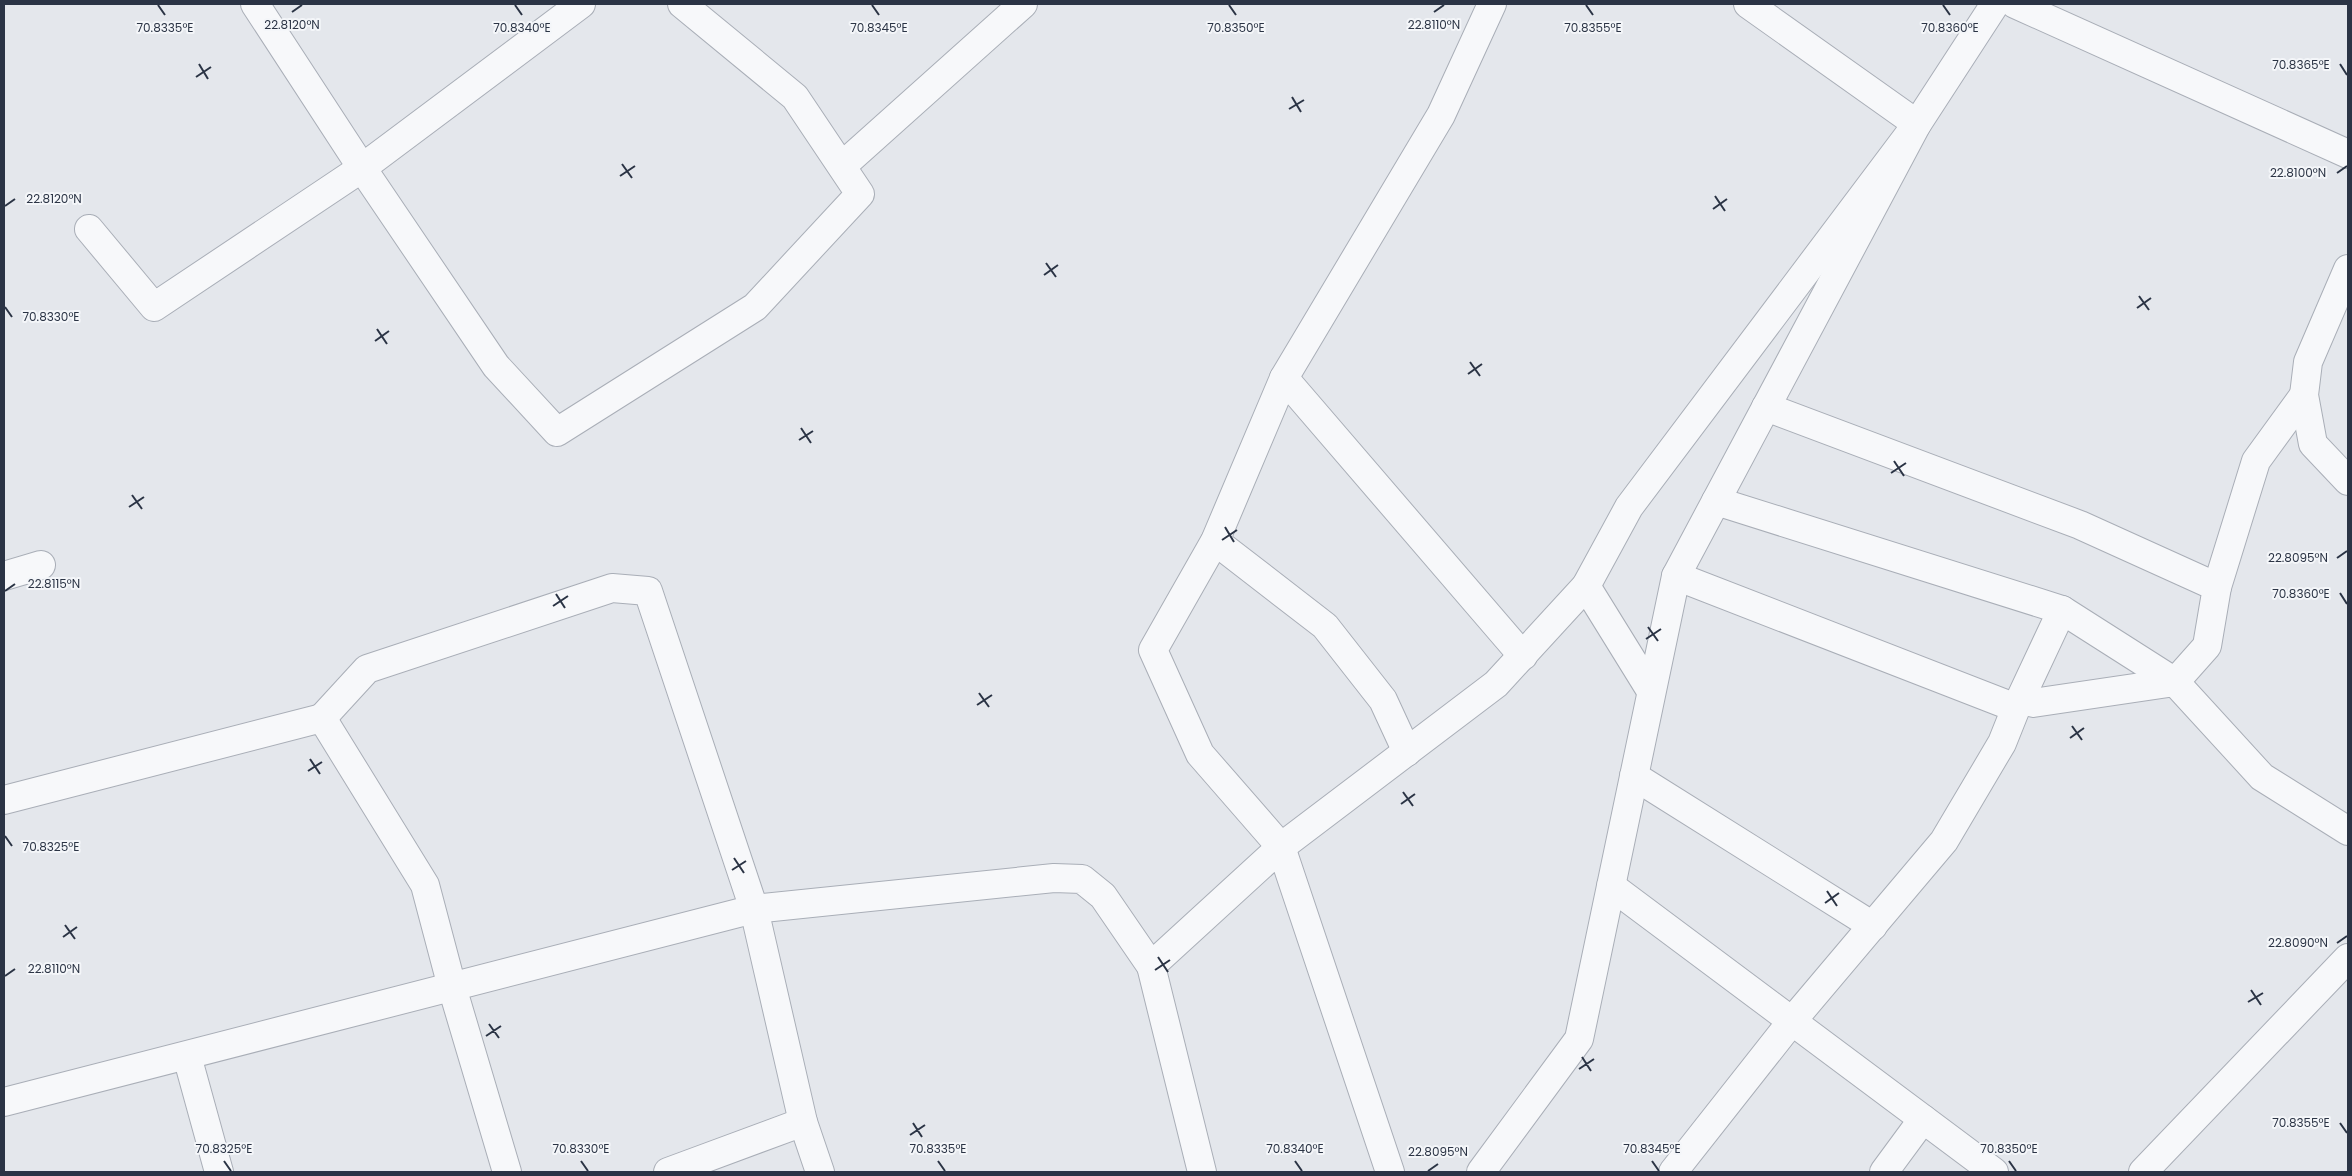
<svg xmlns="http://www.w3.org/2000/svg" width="2352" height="1176" font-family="Poppins,sans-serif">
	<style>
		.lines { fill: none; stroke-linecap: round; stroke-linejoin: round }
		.minor-casing { stroke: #a9aeb7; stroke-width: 30 }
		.tertiary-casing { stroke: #a9aeb7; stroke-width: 30 }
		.minor { stroke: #f7f8fa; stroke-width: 28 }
		.tertiary { stroke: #f7f8fa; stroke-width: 28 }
		.ticks { fill: none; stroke: #2b3445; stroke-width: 2 }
		.ticks-label { font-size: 12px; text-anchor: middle; fill: #2b3445; stroke: #f4f6f9; stroke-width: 4; stroke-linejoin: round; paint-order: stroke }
	</style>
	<rect width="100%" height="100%" fill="#e4e7ec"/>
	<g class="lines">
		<defs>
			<g id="minor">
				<path d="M255 4 362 168 496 366 557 432 755 307 860 194 795 97 682 4"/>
				<path d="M1492 4 1441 115 1284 378 1215 541 1153 650 1200 754 1281 847 1496 684 1586 586 1629 507 1917 124 1748 4"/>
				<path d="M2015 4 2348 154"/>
				<path d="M842 166 1023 4"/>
				<path d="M89 229 154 307 362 168 581 4"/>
				<path d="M2348 269 2308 362 2304 395 2313 444 2348 481"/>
				<path d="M1284 378 1523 656"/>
				<path d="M1716 501 2062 610 2175 682 2207 646 2217 587 2080 525 1766 407"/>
				<path d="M1215 541 1325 626 1383 700 1407 752"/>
				<path d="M4 576 41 565"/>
				<path d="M1676 576 2016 708"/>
				<path d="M1586 586 1651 691"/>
				<path d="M2217 587 2256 461 2304 395"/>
				<path d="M2033 703 2175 682 2262 777 2348 831"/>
				<path d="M322 718 367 669 612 588 648 591 754 909 803 1122 820 1172"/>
				<path d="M1634 776 1873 926"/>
				<path d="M4 800 322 718 425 885 452 987 507 1172"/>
				<path d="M1611 886 1994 1172"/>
				<path d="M187 1056 219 1172"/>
				<path d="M4 1102 754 909 1054 878 1082 879 1103 896 1151 966"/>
				<path d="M668 1172 803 1122"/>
				<path d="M1202 1172 1151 966 1281 847 1390 1172"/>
				<path d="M1673 1172 1792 1021 1944 841 2002 743 2016 708 2062 610"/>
				<path d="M1884 1172 1923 1119"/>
				<path d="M2143 1172 2348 958"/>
			</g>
			<path id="tertiary" d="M1481 1172 1579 1039 1676 576 1917 124 1995 4"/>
		</defs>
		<use href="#minor" class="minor-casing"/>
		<use href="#tertiary" class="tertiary-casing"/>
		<use href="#minor" class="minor"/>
		<use href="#tertiary" class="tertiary"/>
	</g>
	<path class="ticks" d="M158 5 165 15M515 5 522 15M872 5 879 15M1229 5 1236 15M1586 5 1593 15M1943 5 1950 15M292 12 302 5M1434 12 1444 5M199 64 208 79M2340 64 2347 75M196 77 211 67M1292 97 1301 112M1289 109 1304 100M622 164 632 178M2337 173 2347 166M620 176 635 166M1715 196 1725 211M5 206 15 199M1713 209 1727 199M1046 263 1056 277M1044 275 1058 265M2139 296 2149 310M5 307 12 317M2137 308 2151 298M377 329 387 344M375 341 389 331M1470 362 1480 376M1468 374 1482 364M801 428 811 443M799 440 813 431M1894 461 1904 476M1891 473 1906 463M132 495 142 509M129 507 144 497M1225 527 1234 542M1222 540 1237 530M2337 558 2347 551M5 591 15 584M2340 593 2347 604M556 594 565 608M553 606 568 596M1648 627 1658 641M1646 639 1661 629M979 693 989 707M977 705 992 695M2072 726 2082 740M2070 738 2084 728M310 759 320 774M308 771 322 762M1403 792 1413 806M1401 804 1415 794M5 836 12 846M734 858 744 873M732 870 746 861M1827 891 1837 906M1825 903 1839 893M65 925 75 939M63 937 77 927M2337 943 2347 936M1158 957 1168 972M1155 970 1170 960M5 976 15 969M2251 990 2261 1005M2248 1002 2263 993M489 1024 499 1038M486 1036 501 1026M1582 1057 1591 1071M1579 1069 1594 1059M913 1123 922 1137M2340 1123 2347 1133M910 1135 925 1125M224 1161 231 1171M581 1161 588 1171M938 1161 945 1171M1295 1161 1302 1171M1652 1161 1659 1171M2009 1161 2016 1171M1428 1171 1438 1164"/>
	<g class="ticks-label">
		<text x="292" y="29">22.8120°N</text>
		<text x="1434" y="29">22.8110°N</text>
		<text x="165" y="32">70.8335°E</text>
		<text x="522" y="32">70.8340°E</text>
		<text x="879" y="32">70.8345°E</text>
		<text x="1236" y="32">70.8350°E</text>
		<text x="1593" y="32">70.8355°E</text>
		<text x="1950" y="32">70.8360°E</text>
		<text x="2301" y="69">70.8365°E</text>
		<text x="2298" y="177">22.8100°N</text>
		<text x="54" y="203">22.8120°N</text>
		<text x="51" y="321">70.8330°E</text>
		<text x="2298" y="562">22.8095°N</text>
		<text x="54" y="588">22.8115°N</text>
		<text x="2301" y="598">70.8360°E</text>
		<text x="51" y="851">70.8325°E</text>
		<text x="2298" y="947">22.8090°N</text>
		<text x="54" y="973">22.8110°N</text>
		<text x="2301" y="1127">70.8355°E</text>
		<text x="224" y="1153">70.8325°E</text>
		<text x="581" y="1153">70.8330°E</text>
		<text x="938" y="1153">70.8335°E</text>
		<text x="1295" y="1153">70.8340°E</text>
		<text x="1652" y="1153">70.8345°E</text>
		<text x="2009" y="1153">70.8350°E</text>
		<text x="1438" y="1156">22.8095°N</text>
	</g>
	<rect width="2352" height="1176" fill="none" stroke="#2b3445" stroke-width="10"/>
</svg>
